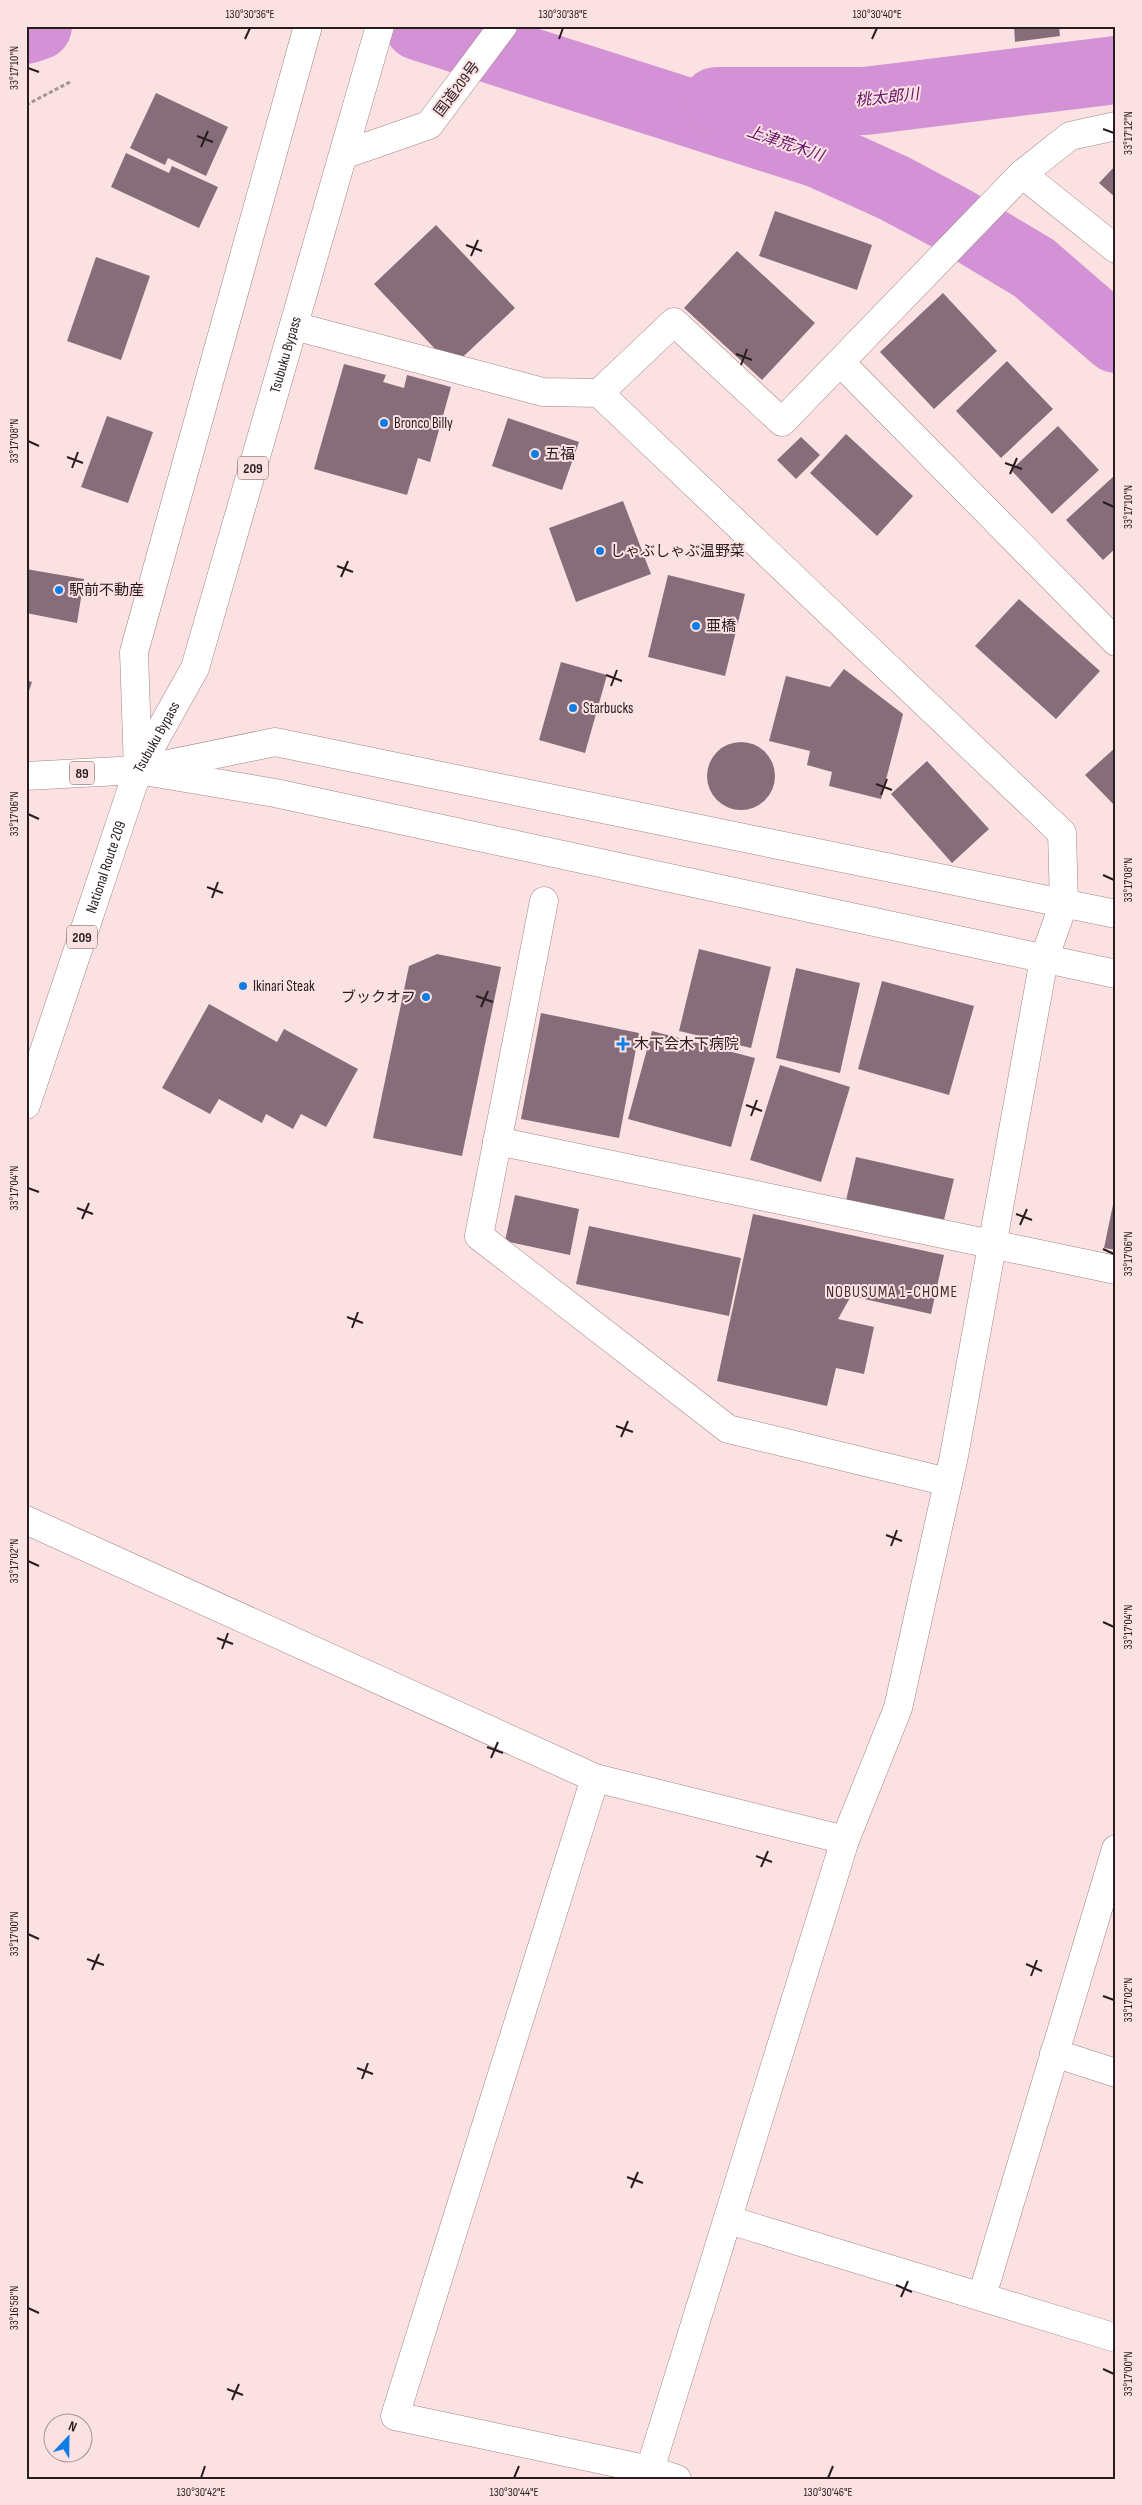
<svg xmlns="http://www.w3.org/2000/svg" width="1142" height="2505" font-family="'Sofia Sans Condensed','Noto Sans JP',sans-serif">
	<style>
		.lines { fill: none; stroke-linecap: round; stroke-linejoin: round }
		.river { stroke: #d492d6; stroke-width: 68 }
		.building { fill: #876d79 }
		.minor-casing { stroke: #a18385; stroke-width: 29 }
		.major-casing { stroke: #a18385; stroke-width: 29 }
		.highway-casing { stroke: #a18385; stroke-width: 29 }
		.path { stroke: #a79394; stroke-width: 3; stroke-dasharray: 4 2.5; stroke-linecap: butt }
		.minor { stroke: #fff; stroke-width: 28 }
		.major { stroke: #fff; stroke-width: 28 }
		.highway { stroke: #fff; stroke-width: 28 }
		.ticks { fill: none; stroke: #281d1e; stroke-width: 2 }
		.poi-dot { fill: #0e7de5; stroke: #fce1e3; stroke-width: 2 }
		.labels { text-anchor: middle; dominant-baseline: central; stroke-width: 4; stroke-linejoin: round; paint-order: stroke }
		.shield { fill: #fce1e3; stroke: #685859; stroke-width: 1 }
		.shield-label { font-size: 14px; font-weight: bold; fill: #281d1e }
		.street-label { font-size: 15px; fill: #281d1e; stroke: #fce1e3 }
		.poi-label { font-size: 15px; fill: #281d1e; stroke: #fce1e3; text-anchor: start }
		.water-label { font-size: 16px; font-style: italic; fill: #631367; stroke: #fce1e3 }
		.neighbourhood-label { font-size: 16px; letter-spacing: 1px; fill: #472f31; stroke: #fce1e3 }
		.neatline { fill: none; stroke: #281d1e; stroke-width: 2 }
		.ticks-label { font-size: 12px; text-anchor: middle; fill: #281d1e }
	</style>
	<rect width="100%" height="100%" fill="#fce1e3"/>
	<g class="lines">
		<g class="river">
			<path d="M418 26 819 154 894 188 954 220 1034 268 1116 339"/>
			<path d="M26 30 38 26"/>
			<path d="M716 101H865L1116 70"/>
		</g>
	</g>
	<g class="building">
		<path d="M1014 26H1059L1060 36 1015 42Z"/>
		<path d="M156 93 228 127 206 176 168 158 165 165 130 148Z"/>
		<path d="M126 153 169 173 172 166 218 187 199 228 111 187Z"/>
		<path d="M1116 165V198L1099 183Z"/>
		<path d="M775 211 872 245 857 290 759 256Z"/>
		<path d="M436 225 515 308 452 367 374 284Z"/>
		<path d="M737 251 815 323 762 380 684 308Z"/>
		<path d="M96 257 150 276 121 360 67 341Z"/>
		<path d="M943 293 997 351 934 409 880 352Z"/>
		<path d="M1007 361 1053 409 1001 458 956 411Z"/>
		<path d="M344 364 386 375 383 382 404 388 407 375 451 387 430 462 418 458 407 495 314 469Z"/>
		<path d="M107 416 153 432 128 503 81 487Z"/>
		<path d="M508 418 579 442 562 490 492 466Z"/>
		<path d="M1058 426 1099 470 1052 514 1011 470Z"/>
		<path d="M846 434 913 496 877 536 810 473Z"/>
		<path d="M801 437 820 455 796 479 777 460Z"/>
		<path d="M1114 476 1116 478V548L1103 560 1066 520Z"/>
		<path d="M623 501 651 574 576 602 549 528Z"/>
		<path d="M26 569 84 579 77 623 26 613Z"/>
		<path d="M668 575 745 594 725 676 648 657Z"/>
		<path d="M1019 599 1100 671 1056 719 975 646Z"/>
		<path d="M561 662 607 675 585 753 539 740Z"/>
		<path d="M844 669 903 714 881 799 829 786 832 772 807 765 810 751 769 741 786 676 830 687Z"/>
		<path d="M26 680 32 682 27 697H26Z"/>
		<circle cx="741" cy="776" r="34"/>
		<path d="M1116 747V807L1085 775Z"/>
		<path d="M927 761 989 829 952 863 891 794Z"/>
		<path d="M699 949 771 967 751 1048 679 1031Z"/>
		<path d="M437 954 501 967 462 1156 373 1138 409 966Z"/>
		<path d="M796 968 860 983 840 1073 776 1058Z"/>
		<path d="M882 981 974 1006 949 1095 858 1069Z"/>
		<path d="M209 1004 277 1042 284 1029 358 1069 326 1127 301 1114 293 1129 266 1114 262 1123 219 1099 210 1114 162 1088Z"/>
		<path d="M541 1013 639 1033 619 1138 521 1119Z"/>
		<path d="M652 1031 755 1058 731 1147 628 1119Z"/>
		<path d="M780 1065 850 1087 821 1182 750 1160Z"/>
		<path d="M856 1157 954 1179 942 1228 845 1205Z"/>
		<path d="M515 1195 579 1209 570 1255 505 1241Z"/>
		<path d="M1115 1195H1116V1250L1104 1248Z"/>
		<path d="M753 1214 944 1255 931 1314 851 1296 838 1319 874 1327 864 1374 836 1368 827 1406 717 1381Z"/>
		<path d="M589 1226 741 1258 729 1316 576 1284Z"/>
	</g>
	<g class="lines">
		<defs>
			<g id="minor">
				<path d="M1116 126 1070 136 1022 174 1116 249"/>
				<path d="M343 155 429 125 503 26"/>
				<path d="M294 326 543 392 599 393 1062 833 1064 903 1044 959 954 1456 898 1708 845 1840 647 2479"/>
				<path d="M840 362 1116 642"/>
				<path d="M599 393 674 322 782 422 1022 174"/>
				<path d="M154 767 275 742 1116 914"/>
				<path d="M138 770 275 793 1116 974"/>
				<path d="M544 901 479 1236 728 1429 948 1482"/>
				<path d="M497 1141 1116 1270"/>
				<path d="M26 1520 595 1778 845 1840"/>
				<path d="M595 1778 395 2416 650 2470 677 2479"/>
				<path d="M1054 2053 1116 2073"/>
				<path d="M729 2220 1116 2338"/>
				<path d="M982 2296 1116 1849"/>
			</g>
			<path id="major" d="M26 776 138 770"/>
			<g id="highway">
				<path d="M138 770 134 652 308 26"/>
				<path id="s1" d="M26 1105 138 770 195 668 380 26"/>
			</g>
		</defs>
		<use href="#minor" class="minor-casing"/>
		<use href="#major" class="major-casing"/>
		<use href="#highway" class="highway-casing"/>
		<path class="path" d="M26 105 70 82"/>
		<use href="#minor" class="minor"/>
		<use href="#major" class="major"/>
		<use href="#highway" class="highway"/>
	</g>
	<path class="ticks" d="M245 39 250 28M559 39 563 28M872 39 877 28M28 68 39 72M1103 129 1114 133M197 136 213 142M201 147 208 131M466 245 482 251M471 256 478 240M736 354 752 360M741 365 747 349M28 441 39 446M67 457 83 463M1005 463 1022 469M72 468 78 452M1010 474 1017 458M1103 502 1114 507M337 566 353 572M341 577 348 561M606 675 622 681M611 686 617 670M876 784 892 790M881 795 887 779M28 814 39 819M1103 875 1114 880M207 887 223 893M212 898 218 882M476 996 493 1002M481 1007 488 991M746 1105 762 1111M751 1116 757 1100M28 1188 39 1192M77 1208 93 1214M1016 1214 1032 1220M82 1219 89 1203M1020 1225 1027 1209M1103 1249 1114 1254M347 1317 363 1323M352 1328 358 1312M616 1426 633 1432M621 1437 628 1421M886 1535 902 1541M891 1546 897 1530M28 1561 39 1566M1103 1622 1114 1627M217 1638 233 1644M222 1649 228 1633M487 1747 503 1753M491 1758 498 1742M756 1856 772 1862M761 1867 768 1851M28 1934 39 1939M87 1959 104 1965M1026 1964 1042 1971M92 1970 99 1954M1031 1976 1037 1960M1103 1996 1114 2000M357 2068 373 2074M362 2079 368 2063M627 2177 643 2183M631 2188 638 2172M896 2285 912 2292M901 2297 908 2281M28 2308 39 2313M1103 2369 1114 2374M227 2389 243 2395M232 2400 239 2384M201 2478 205 2466M514 2478 519 2466M828 2478 833 2466"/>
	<g class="poi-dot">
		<circle cx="384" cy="423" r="5"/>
		<circle cx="535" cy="454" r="5"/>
		<circle cx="600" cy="551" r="5"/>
		<circle cx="59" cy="590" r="5"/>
		<circle cx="696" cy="626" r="5"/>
		<circle cx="573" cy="708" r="5"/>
		<circle cx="243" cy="986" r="5"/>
		<circle cx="426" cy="997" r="5"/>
		<path d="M620.5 1036.5h5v5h5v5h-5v5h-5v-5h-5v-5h5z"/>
	</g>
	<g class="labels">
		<g class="shield">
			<rect x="238" y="456.5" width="30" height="23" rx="4"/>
			<rect x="69.5" y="761.5" width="25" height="23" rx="4"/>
			<rect x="67" y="925.5" width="30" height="23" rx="4"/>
		</g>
		<g class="shield-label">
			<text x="253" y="468">209</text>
			<text x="82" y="773">89</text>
			<text x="82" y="937">209</text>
		</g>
		<g class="street-label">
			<text transform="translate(457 89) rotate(-53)">国道209号</text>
			<text stroke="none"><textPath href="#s1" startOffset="796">Tsubuku Bypass</textPath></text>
			<text stroke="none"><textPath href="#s1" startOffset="391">Tsubuku Bypass</textPath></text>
			<text stroke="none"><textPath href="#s1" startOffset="251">National Route 209</textPath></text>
		</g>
		<g class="poi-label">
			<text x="394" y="423">Bronco Billy</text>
			<text x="545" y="454">五福</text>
			<text x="610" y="551">しゃぶしゃぶ温野菜</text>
			<text x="69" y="590">駅前不動産</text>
			<text x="706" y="626">亜橋</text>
			<text x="583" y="708">Starbucks</text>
			<text x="253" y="986">Ikinari Steak</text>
			<text x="416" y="997" text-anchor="end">ブックオフ</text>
			<text x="634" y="1044">木下会木下病院</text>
		</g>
		<g class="water-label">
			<text transform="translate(887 98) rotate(-6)">桃太郎川</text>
			<text transform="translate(785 144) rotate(19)">上津荒木川</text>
		</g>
		<g class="neighbourhood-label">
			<text x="892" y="1292">NOBUSUMA 1-CHOME</text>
		</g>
	</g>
	<rect width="1142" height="2505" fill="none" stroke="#fce1e3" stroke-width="55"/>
	<g transform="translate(68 2438) rotate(22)"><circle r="24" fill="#fce1e3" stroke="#a79394"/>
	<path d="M0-4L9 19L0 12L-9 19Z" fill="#0e7de5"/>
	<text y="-8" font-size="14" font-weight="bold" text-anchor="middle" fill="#281d1e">N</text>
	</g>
	<rect x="28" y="28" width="1086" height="2450" class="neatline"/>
	<g class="ticks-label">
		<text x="250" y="18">130°30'36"E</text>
		<text x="563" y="18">130°30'38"E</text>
		<text x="877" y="18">130°30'40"E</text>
		<text transform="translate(14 68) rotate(-90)" y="4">33°17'10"N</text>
		<text transform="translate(1128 133) rotate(-90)" y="4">33°17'12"N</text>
		<text transform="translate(14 441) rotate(-90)" y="4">33°17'08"N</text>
		<text transform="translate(1128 507) rotate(-90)" y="4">33°17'10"N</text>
		<text transform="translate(14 814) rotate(-90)" y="4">33°17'06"N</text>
		<text transform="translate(1128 880) rotate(-90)" y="4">33°17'08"N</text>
		<text transform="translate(14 1188) rotate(-90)" y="4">33°17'04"N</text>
		<text transform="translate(1128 1254) rotate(-90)" y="4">33°17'06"N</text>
		<text transform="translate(14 1561) rotate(-90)" y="4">33°17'02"N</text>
		<text transform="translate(1128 1627) rotate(-90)" y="4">33°17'04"N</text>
		<text transform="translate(14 1934) rotate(-90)" y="4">33°17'00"N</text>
		<text transform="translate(1128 2000) rotate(-90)" y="4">33°17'02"N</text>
		<text transform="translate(14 2308) rotate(-90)" y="4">33°16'58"N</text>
		<text transform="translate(1128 2374) rotate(-90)" y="4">33°17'00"N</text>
		<text x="201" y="2496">130°30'42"E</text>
		<text x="514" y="2496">130°30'44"E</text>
		<text x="828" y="2496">130°30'46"E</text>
	</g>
</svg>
